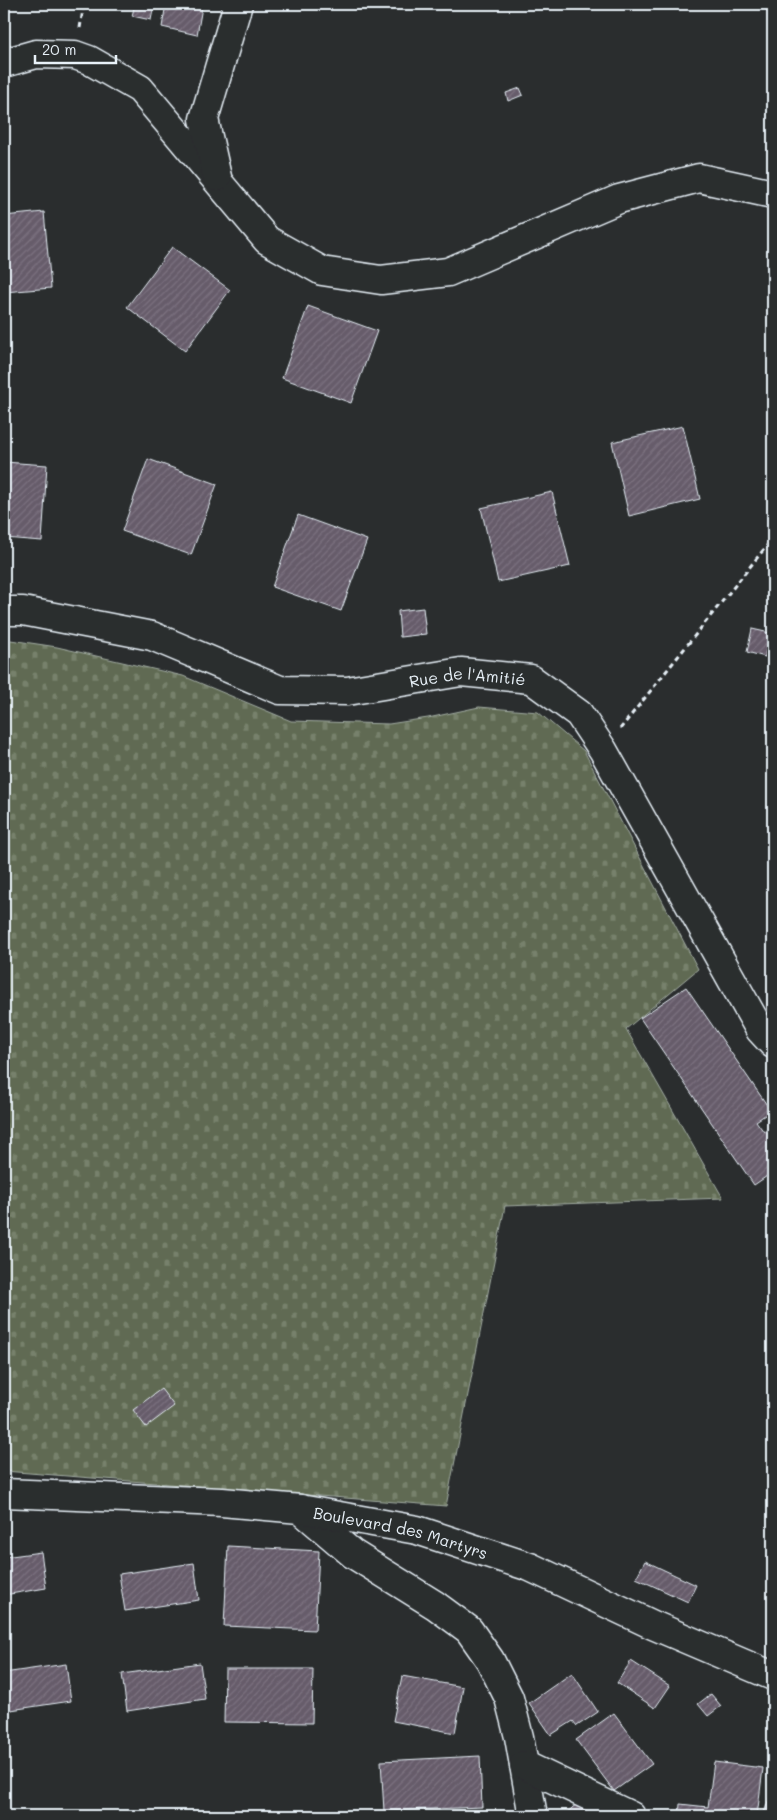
<svg xmlns="http://www.w3.org/2000/svg" width="777" height="1820" font-family="Mali,sans-serif">
	<style>
		.cemetery { fill: url(#cemetery-stones); stroke: #a4aea5 }
		.building { fill: url(#building-hatch); stroke: #e8f1f8 }
		.lines { fill: none; stroke-linecap: round; stroke-linejoin: round }
		.minor-casing { stroke: #e8f1f8; stroke-width: 31 }
		.secondary-casing { stroke: #e8f1f8; stroke-width: 31 }
		.path { stroke: #e8f1f8; stroke-width: 3; stroke-dasharray: 5 4; stroke-linecap: butt }
		.minor { stroke: #2a2d2e; stroke-width: 28 }
		.secondary { stroke: #2a2d2e; stroke-width: 28 }
		.labels { text-anchor: middle; dominant-baseline: central; stroke-width: 5; stroke-linejoin: round; paint-order: stroke }
		.street-label { font-size: 16px; fill: #e8f1f8; stroke: #2a2d2e }
	</style>
	<defs>
		<pattern id="cemetery-stones" width="16" height="16" patternUnits="userSpaceOnUse" patternTransform="scale(1.25)"><rect width="16" height="16" fill="#606b52"/><path d="M2 7V4a2 2 0 0 1 4 0v3zM10 15v-3a2 2 0 0 1 4 0v3z" fill="#77816c"/></pattern>
		<pattern id="building-hatch" width="6" height="6" patternUnits="userSpaceOnUse" patternTransform="scale(1.25)"><rect width="6" height="6" fill="#665b6a"/><path d="M-1 1l2-2M0 6l6-6M5 7l2-2" fill="none" stroke="#7c7380"/></pattern>
	</defs>
	<rect width="100%" height="100%" fill="#2a2d2e"/>
	<filter id="ink" filterUnits="userSpaceOnUse"><feTurbulence type="fractalNoise" baseFrequency=".02" numOctaves="2"/><feDisplacementMap in="SourceGraphic" scale="10" xChannelSelector="R" yChannelSelector="G"/><feConvolveMatrix kernelMatrix="1 2 1 2 8 2 1 2 1" color-interpolation-filters="sRGB"/></filter>
	<g filter="url(#ink)">
		<path class="cemetery" d="M4 639 57 647 183 676 291 721 389 724 428 718 479 707 538 712 584 751 698 969 626 1029 723 1198 505 1206 446 1506 4 1471Z"/>
		<g class="building">
			<path d="M135 4 154 5 151 20 132 16Z"/>
			<path d="M166 4H186L202 7 197 35 162 27Z"/>
			<path d="M520 88 523 95 508 101 506 93Z"/>
			<path d="M44 212 51 288 4 292V216Z"/>
			<path d="M172 247 230 290 185 351 127 307Z"/>
			<path d="M308 306 377 331 351 403 282 378Z"/>
			<path d="M683 426 700 499 629 516 612 442Z"/>
			<path d="M148 459 217 484 191 555 122 531Z"/>
			<path d="M4 462 47 465 42 541 4 538Z"/>
			<path d="M552 492 570 566 498 582 481 508Z"/>
			<path d="M298 515 367 540 341 611 272 587Z"/>
			<path d="M423 608 426 634 400 637 398 611Z"/>
			<path d="M752 629 770 633 765 657 747 652Z"/>
			<path d="M686 987 771 1111 756 1121 764 1132 773 1125V1172L754 1185 640 1018Z"/>
			<path d="M161 1389 174 1406 146 1427 133 1410Z"/>
			<path d="M228 1546 319 1551 315 1630 224 1626Z"/>
			<path d="M41 1552 46 1588 4 1595V1557Z"/>
			<path d="M645 1561 696 1585 688 1602 636 1578Z"/>
			<path d="M194 1563 199 1600 125 1611 119 1574Z"/>
			<path d="M631 1661 670 1686 655 1708 617 1683Z"/>
			<path d="M200 1663 205 1699 127 1711 122 1674Z"/>
			<path d="M66 1664 71 1701 4 1711V1673Z"/>
			<path d="M225 1669H313L312 1723 224 1722Z"/>
			<path d="M572 1673 598 1712 577 1726 573 1721 551 1735 529 1703Z"/>
			<path d="M402 1676 463 1687 455 1733 393 1721Z"/>
			<path d="M711 1694 721 1706 708 1716 698 1704Z"/>
			<path d="M614 1713 652 1764 614 1791 576 1740Z"/>
			<path d="M480 1756 482 1807 384 1811 381 1761Z"/>
			<path d="M714 1762 763 1768 757 1816H679L680 1804 708 1807Z"/>
			<path d="M773 1787V1816H763Z"/>
			<path d="M578 1803 588 1816H567L565 1814Z"/>
		</g>
		<g class="lines">
			<defs>
				<g id="minor">
					<path d="M4 63 36 54 75 55 89 60 140 89 267 240 322 271 381 280 448 272 619 199 699 178 773 194"/>
					<path d="M217 177 204 119 238 4"/>
					<path id="s1" d="M4 611H23L152 636 280 690 347 691 461 672 531 679 579 714 603 750 760 1030 773 1044"/>
					<path d="M300 1509 353 1554 435 1605 469 1630 490 1660 509 1698 519 1737 533 1816"/>
					<path d="M524 1765 631 1816"/>
				</g>
				<g id="secondary">
					<path id="s2" d="M4 1493 222 1502 300 1509 417 1530 530 1567 653 1625 773 1676"/>
				</g>
			</defs>
			<use href="#minor" class="minor-casing"/>
			<use href="#secondary" class="secondary-casing"/>
			<g class="path">
				<path d="M80 28 84 4"/>
				<path d="M620 729 773 538"/>
			</g>
			<use href="#minor" class="minor"/>
			<use href="#secondary" class="secondary"/>
		</g>
	</g>
	<g class="labels">
		<g class="street-label">
			<text stroke="none"><textPath href="#s1" startOffset="478">Rue de l'Amitié</textPath></text>
			<text stroke="none"><textPath href="#s2" startOffset="400">Boulevard des Martyrs</textPath></text>
		</g>
	</g>
	<rect width="777" height="1820" fill="none" stroke="#2a2d2e" stroke-width="20"/>
	<rect x="10" y="10" width="757" height="1800" fill="none" stroke="#e8f1f8" stroke-width="2" filter="url(#ink)"/>
	<path d="M35 55v8h81v-8" fill="none" stroke="#e8f1f8" stroke-width="2.5"/>
	<text x="42" y="55" font-size="15" fill="#e8f1f8" stroke="#2a2d2e" stroke-width="4" paint-order="stroke">20 m</text>
</svg>
